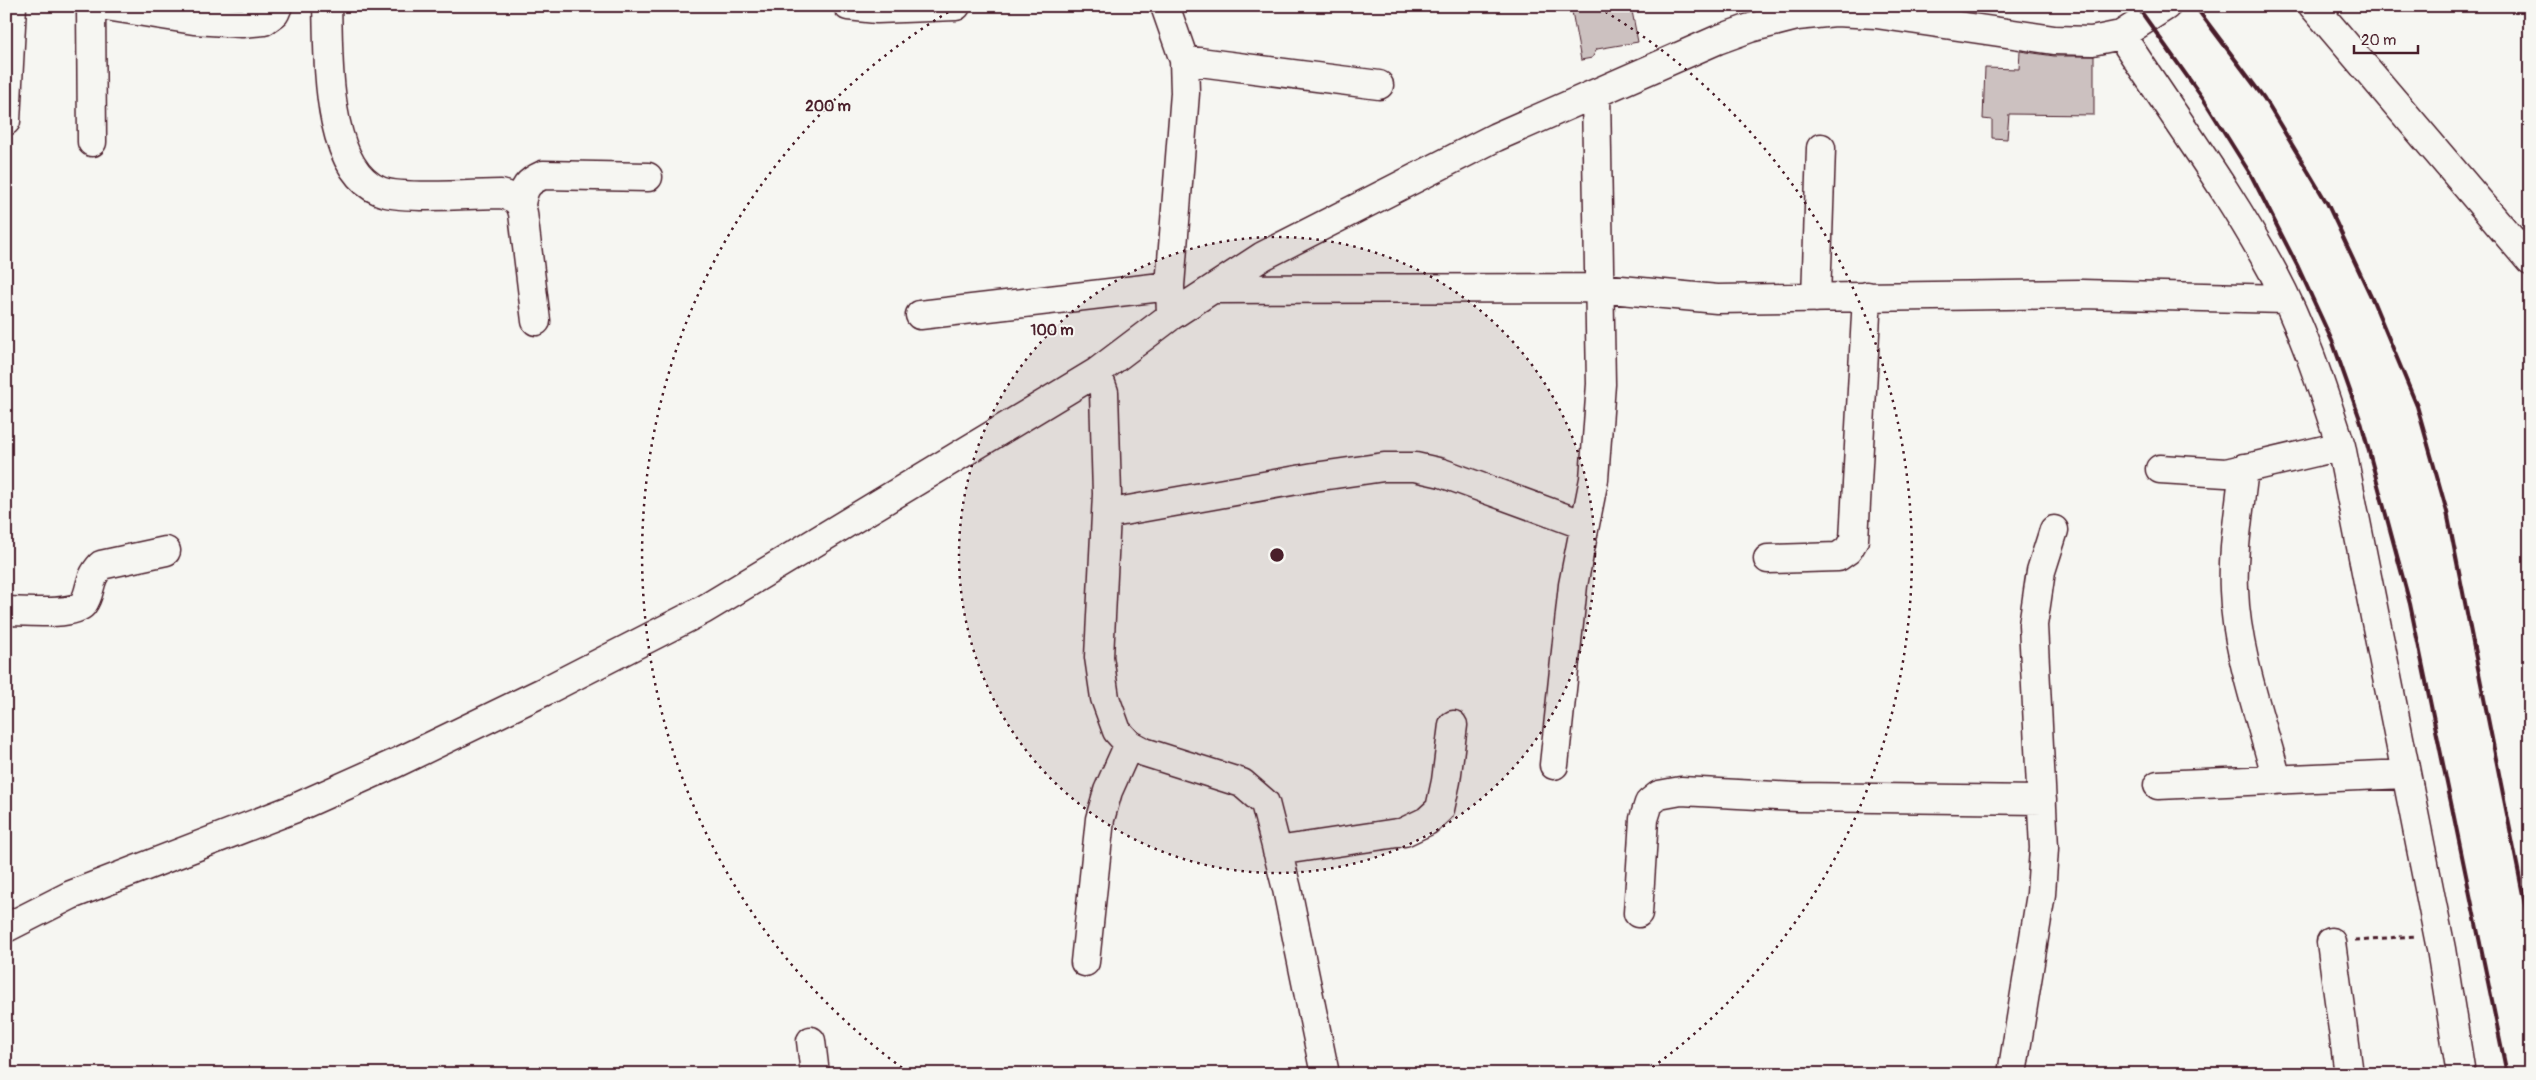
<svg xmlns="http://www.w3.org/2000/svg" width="2536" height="1080" viewBox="0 0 2536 1080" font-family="Pangolin,sans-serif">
<rect width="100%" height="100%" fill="#f6f6f2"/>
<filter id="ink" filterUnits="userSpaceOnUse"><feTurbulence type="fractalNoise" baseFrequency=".02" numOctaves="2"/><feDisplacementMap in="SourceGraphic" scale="10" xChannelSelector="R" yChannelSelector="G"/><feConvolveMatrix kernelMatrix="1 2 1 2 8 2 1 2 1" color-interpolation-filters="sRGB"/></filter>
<g filter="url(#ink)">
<path fill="#ccc1c0" stroke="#4a1f2b" d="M1571,6h60l7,36 -41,7 -5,9 -11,2z
M2020,51l34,5h40v59l-85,-1 -2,25 -15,-1v-18l-9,-1 2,-51 34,1z"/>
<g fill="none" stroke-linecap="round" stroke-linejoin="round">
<defs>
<path id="minor" d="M91,6l1,136
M106,6l88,14 48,3 22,-2 11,-8 3,-7
M327,6c2,50 -3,162 53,185 21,9 94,3 121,3 13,3 19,6 22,19l13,108
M848,6l29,3 79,-3
M1165,6l19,54 1,33 -15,193 1,30
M2313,6l217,255
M2121,35c51,79 108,155 153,239 29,54 48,114 67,172l100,503 20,125
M1184,60l195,25
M6,121l6,-115
M521,204c3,-17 6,-22 22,-29l105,2
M1214,289l386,-1 117,11 364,-5 204,5
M1816,298l5,-150
M920,315l250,-29
M1097,372l7,20 3,102 -8,163 6,41 12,33 12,13 15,8 98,31 23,20 22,86 38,185
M2244,468c-4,39 -12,82 -10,122 2,62 27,129 43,190
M2160,469l66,4 115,-27
M1106,514l208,-37 70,-10h31l27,6 142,52
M1768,559l70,-2 10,-7 6,-10 13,-244
M6,611c16,0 67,5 77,-7 9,-12 4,-24 18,-39l65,-14
M1554,765l19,-180 21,-106 7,-95 -5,-289
M2158,785l247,-11
M1277,851l127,-19 23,-11 13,-12 6,-28 7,-56
M1638,913l6,-94 5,-16 10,-8 22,-4 116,6 245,3
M6,928l65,-33 222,-86 103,-46 147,-71 160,-82 394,-238 74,-56 92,-60 233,-119 221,-97 33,-12 47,-12 38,-4 41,2 178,26 38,1 29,-6 45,-29
M2331,942l18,132
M1085,962l15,-143 8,-28 21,-47
M811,1041l4,33
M2012,1074l29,-180 3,-46 -11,-223 8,-54 13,-41"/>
</defs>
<use href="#minor" stroke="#4a1f2b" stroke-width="31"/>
<path stroke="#4a1f2b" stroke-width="3" stroke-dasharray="5 4" stroke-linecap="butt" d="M2355,940l61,-4"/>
<use href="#minor" stroke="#f6f6f2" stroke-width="28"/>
<path stroke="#4a1f2b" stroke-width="4" d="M2137,6l67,94 47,75 47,92 35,76 28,79 49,182 97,470
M2195,6l69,92 63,105 47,100 43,103 30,106 83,418"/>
</g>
</g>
<circle cx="1277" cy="555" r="318" fill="#4a1f2b" fill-opacity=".12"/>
<g fill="none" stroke="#4a1f2b" stroke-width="2.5" stroke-dasharray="2.5 5">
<circle cx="1277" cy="555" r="318"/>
<path d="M908 1072A635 635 0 0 1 955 8M1599 8A635 635 0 0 1 1646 1072"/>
</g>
<circle cx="1277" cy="555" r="8" fill="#4a1f2b" stroke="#f6f6f2" stroke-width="2.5"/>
<g font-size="15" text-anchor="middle" font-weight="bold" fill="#4a1f2b" stroke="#f6f6f2" stroke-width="4" stroke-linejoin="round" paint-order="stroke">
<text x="828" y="111">200 m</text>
<text x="1052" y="335">100 m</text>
</g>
<rect width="2536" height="1080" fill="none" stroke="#f6f6f2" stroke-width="25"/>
<rect x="12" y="12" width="2511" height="1055" fill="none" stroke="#4a1f2b" stroke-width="2" filter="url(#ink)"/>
<path d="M2354 45v8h64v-8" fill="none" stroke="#4a1f2b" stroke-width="2.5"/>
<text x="2361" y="45" font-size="15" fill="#4a1f2b" stroke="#f6f6f2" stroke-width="4" paint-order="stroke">20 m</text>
</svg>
